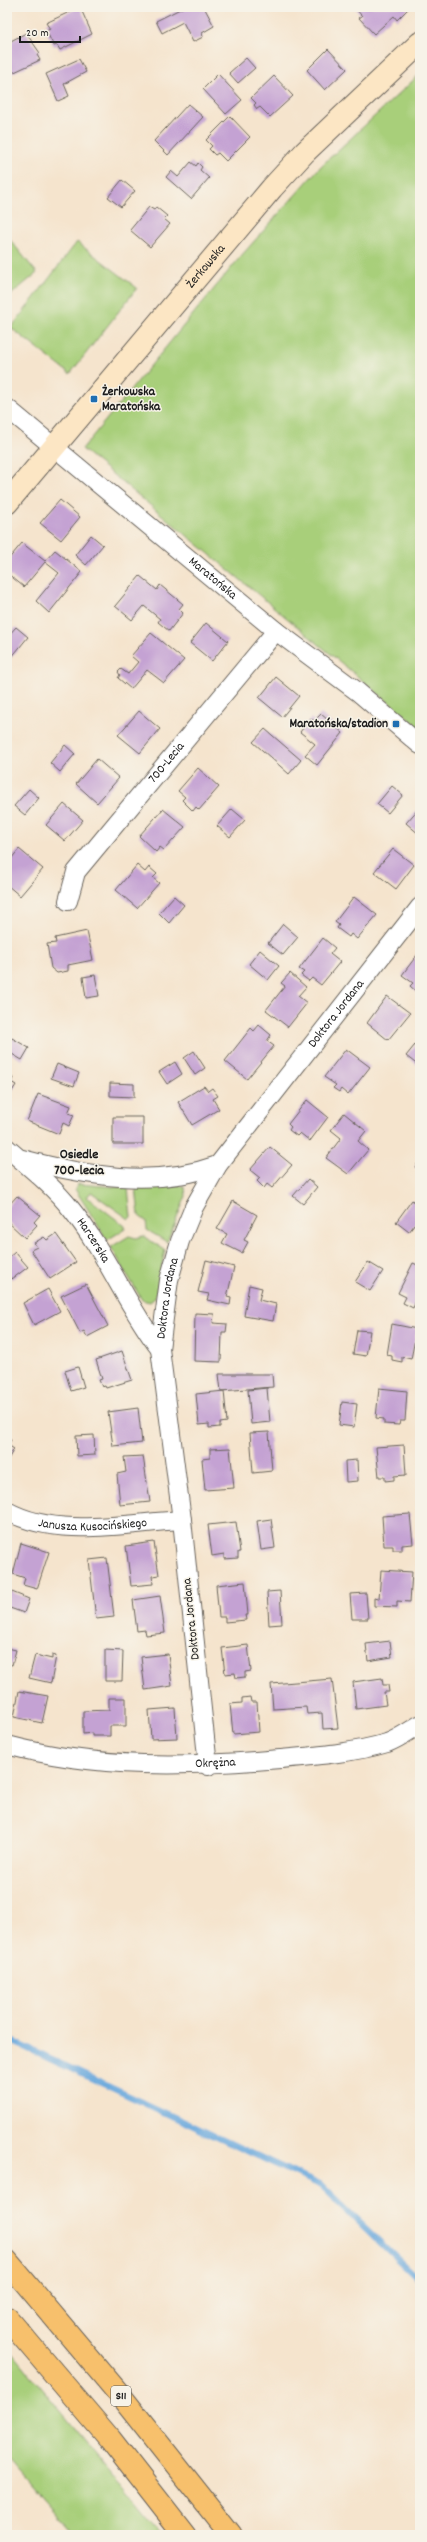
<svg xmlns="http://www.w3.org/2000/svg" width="427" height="2542" viewBox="0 0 427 2542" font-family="Dekko,sans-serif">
<rect width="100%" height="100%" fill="#f7f3e8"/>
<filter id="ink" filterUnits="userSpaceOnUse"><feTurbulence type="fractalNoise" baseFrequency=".025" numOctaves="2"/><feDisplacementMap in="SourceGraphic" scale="8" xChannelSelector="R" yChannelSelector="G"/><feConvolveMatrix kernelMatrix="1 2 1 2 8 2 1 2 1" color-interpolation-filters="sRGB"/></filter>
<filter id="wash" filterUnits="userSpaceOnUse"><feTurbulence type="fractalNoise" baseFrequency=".012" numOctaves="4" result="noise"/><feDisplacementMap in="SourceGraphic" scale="16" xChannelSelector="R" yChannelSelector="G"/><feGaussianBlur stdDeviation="0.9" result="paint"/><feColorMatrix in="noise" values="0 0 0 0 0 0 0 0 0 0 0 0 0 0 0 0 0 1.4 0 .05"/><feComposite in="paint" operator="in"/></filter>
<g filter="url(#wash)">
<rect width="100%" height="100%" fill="#f5e4cd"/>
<path fill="#a8cf7a" stroke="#62764b" d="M420,74v654l-338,-279 159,-193 80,-90z
M7,236l30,37 -30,25z
M77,242l60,46 -67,86 -59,-46z
M78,1184l50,4 3,29 -2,2 -38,-27 -4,5 38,29v3l-18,11 -32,-51z
M177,1184l8,4 1,8 -19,46 -20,-12 -1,-9 -7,-5 -3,-29z
M129,1236l7,2 7,-2 22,14 -10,48 -5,4 -8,-2 -31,-53z
M7,2346l156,189h-88l-68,-78z"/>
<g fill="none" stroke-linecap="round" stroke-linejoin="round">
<path stroke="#6aa9dd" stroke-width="6" d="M7,2039l315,147 98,95"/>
</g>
<g id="blocks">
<path fill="#c4a2d3" d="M80,7l12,27 -32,16 -3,-5 -3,1 -8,-15 4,-2 -4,-6z
M184,7h20l10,19 -12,7 1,4 -10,5 -10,-20 -21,11 -6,-12z
M354,7h56l-13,13 -3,-4 -20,18 -15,-16 3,-2z
M26,33l14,20 -3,2 3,5 -32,15 -1,-32z
M328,49l19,20 -22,21 -18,-20z
M246,58l9,10 -17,15 -9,-10z
M79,59l7,13 -22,12 5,12 -11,5 -12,-27z
M218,74l24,26 -16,14 -23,-25z
M274,76l19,20 -23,21 -10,-10 -3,2 -3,-4 2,-2 -5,-5z
M188,104l15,13 -35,38 -14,-14z
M230,116l20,21 -24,24 -8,-8 -3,2 -6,-6 3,-3 -6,-6z
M191,162l5,4 2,-3 4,4 -2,3 9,8 -18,21 -25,-22 5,-6 7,6z
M122,180l13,11 -14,16 -13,-10z
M149,207l5,3 2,-3 11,9 -3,3 6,5 -20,23 -20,-17z
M60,500l20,17 -19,23 -21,-17z
M91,535l12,10 -17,20 -11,-10z
M22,543l23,18 10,-11 27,22 -33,41 -13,-12 23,-28 -14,-11 -21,25 -17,-14v-12z
M140,576l17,14 3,-5 23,19 -4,5 4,4 -14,18 -11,-9 2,-3 -16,-13 -12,14 -17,-14z
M206,623l22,18 -16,20 -22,-18z
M16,627l12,10 -17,21 -4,-3v-18z
M151,633l33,27 -20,23 -17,-13 -16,19 -13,-11 2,-3 -2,-3 3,-3 7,5 10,-12 -7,-6z
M276,677l23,19 -17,21 -23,-19z
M139,711l21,18 -20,24 -22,-18z
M321,714l22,19 -26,32 -12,-10 10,-11 -15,-12 11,-14 3,3z
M265,729l36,31 -12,14 -36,-32z
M65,745l10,9 -15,18 -10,-9z
M97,759l22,19 -22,25 -21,-19z
M198,768l21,19 -20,23 -3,-3 -3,4 -11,-11 3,-3 -7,-6z
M392,786l11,9 -15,18 -11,-9z
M29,789l10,9 -14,17 -11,-9z
M64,804l19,16 -18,21 -19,-16z
M420,807v28l-14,-12z
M163,809l22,18 -21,23 -4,-3 -4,5 -17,-16z
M232,809l13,11 -15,17 -13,-11z
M19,849l24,20 -23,27 -13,-11v-21z
M393,849l21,16 -18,24 -22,-17z
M137,865l8,7 4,-5 8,7 -4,4 6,5 -22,25 -21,-18z
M174,896l10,9 -15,18 -10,-10z
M354,897l23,18 -20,24 -6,-5 -2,3 -12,-9 2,-3 -4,-3z
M283,924l15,13 -15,18 -15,-12z
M87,931l6,29 -25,5v6l-11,2 -6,-5 -4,-24 9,-1 -1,-5z
M323,938l12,10 -5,6 10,8 -19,23 -9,-7 -3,3 -8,-6 3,-3 -5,-3z
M260,950l19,16 -11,14 -19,-16z
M420,951v39l-2,3 -8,-7 3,-3 -11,-8z
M290,973l16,14 -8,9 9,7 -19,24 -22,-17 19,-24 -4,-3z
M95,975l4,21 -13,2 -3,-21z
M387,996l23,17 -22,27 -21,-17z
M259,1025l12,10 -4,6 7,5 -27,33 -22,-18 26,-33 3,3z
M12,1038l17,10 -7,12 -15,-9v-6z
M419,1040l1,1 -1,25 -13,-10z
M346,1049l24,18 -22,28 -7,-6 -2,3 -6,-4 3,-3 -12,-8z
M194,1051l11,17 -10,7 -11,-17z
M175,1062l7,12 -15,10 -8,-12z
M57,1064l22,9 -5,13 -23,-8z
M7,1075l6,3 -2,4 5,3 -7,11 -2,-2z
M110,1083l24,1v13l-24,-1z
M204,1086l4,5 4,-3 6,8 -5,3 6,10 -27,16 -14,-23z
M38,1094l33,12 -3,7 6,2 -5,11 -6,-3 -4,11 -32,-13z
M307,1100l21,17 -18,24 -10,-8 -3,3 -8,-6 2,-3 -3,-3z
M344,1113l22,18 -8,10 10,9 -20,24 -22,-16 15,-20 -10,-8z
M113,1117h30v27h-30z
M270,1147l22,18 -20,23 -5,-4 -3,4 -7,-7 3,-3 -10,-8z
M420,1160v11l-5,-4z
M308,1179l9,8 -14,17 -10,-8z
M17,1196l23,19 -6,7 3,3 -12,13 -18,-17v-14z
M412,1200l8,6v11l-11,15 -13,-10z
M233,1201l24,14 -13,25 4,2 -6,11 -20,-10 5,-9 -10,-5z
M56,1234l20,28 -26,17 -19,-29 6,-3 -3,-4 10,-6 3,3z
M15,1252l13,15 -16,12 -5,-5v-15z
M206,1260l28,7 -7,30 4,1 -1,7 -23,-5 2,-6 -11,-2z
M368,1262l15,9 -13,20 -15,-9z
M413,1263l7,3v37l-4,-2 -3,7 -10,-5 3,-6 -8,-4z
M86,1284l22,42 -21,11 -3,-6 -4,2 -19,-37z
M249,1285l13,3 -3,12 17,4 -3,17 -29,-5z
M48,1289l12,22 -26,14 -11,-22z
M195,1313l19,1 -1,9 14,1 -1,8h-4l-1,30 -27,-1z
M392,1324l25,5 -6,30 -9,-2v5l-10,-2v-4l-5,-1z
M357,1330l13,1 -4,25 -13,-2z
M122,1351l10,29 -26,8 -1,-2 -3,1 -3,-7 3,-1 -6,-19z
M78,1367l6,20 -13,4 -6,-20z
M219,1374h53l1,13 -52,4z
M267,1388l3,34 -19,2 -3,-34z
M379,1388l28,3 -2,30h-5l-1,4 -15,-1v-5l-8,-1z
M224,1391l3,31 -7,1v4l-11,1v-4l-10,1 -3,-31z
M342,1402l15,2 -3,23 -15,-2z
M138,1408l4,35 -29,3 -5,-34z
M269,1432l3,39 -19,2 -3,-40z
M94,1435l1,20 -18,1 -1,-20z
M7,1437l4,3 -3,5 6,4 -7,12z
M404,1445l2,30 -12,1v4l-9,1v-4h-6l-3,-30z
M230,1448l4,40 -29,2 -3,-31 8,-1v-9z
M143,1456l7,46 -30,3 -3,-31 9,-2 -2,-15z
M357,1460l1,21 -12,1 -1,-21z
M410,1514l3,30 -11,1v5h-9v-4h-9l-2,-30z
M271,1519l4,29 -14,2 -4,-29z
M236,1522l4,30h-2v6l-14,1v-5l-12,2 -4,-31z
M154,1542l5,33 -7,1 1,8 -22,2 -5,-40z
M21,1543l28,9 -12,37 -14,-4 2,-7 -12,-4z
M107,1558l7,59 -18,2 -7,-59z
M381,1570l31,2 -2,30 -13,-1v6l-23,-1v-8l5,1z
M245,1582l3,33h-3l1,5 -21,2v-5h-6l-3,-32z
M7,1590l22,9 -5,14 -17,-6z
M280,1591l2,33 -13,1 -2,-33z
M366,1593l2,26h-16l-2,-25z
M160,1596l5,37 -19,2 -1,-5 -8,1 -4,-31z
M390,1641l2,16 -24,4 -2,-17z
M248,1645l3,26 -6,1v5l-9,1 -1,-5 -10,1 -3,-26z
M7,1648l9,2 -4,15 -5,-1z
M105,1650l18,1 -1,30h-17z
M168,1654l4,32 -27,4 -4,-33z
M35,1655l17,4v-4l4,1 -5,27 -22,-5z
M382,1678l1,7h5l1,7h-5l2,13 -30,4 -3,-27z
M332,1679l6,49 -15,1 -1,-16 -15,1 -1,-7 -33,2 -2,-25z
M19,1691l29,5 -6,27 -28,-6z
M250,1697l1,5h6l2,30 -26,2 -3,-30 12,-1v-5z
M109,1698h17v28h-16v10h-18v-3l-9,1v-23l26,-1z
M175,1708l2,30 -26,1 -2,-29z"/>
</g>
</g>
<g filter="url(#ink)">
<use href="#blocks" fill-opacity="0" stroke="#68625a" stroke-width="1"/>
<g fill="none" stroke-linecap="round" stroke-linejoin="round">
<defs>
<g id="street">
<path id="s1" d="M7,408l269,223 82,61 62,53"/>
<path id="s2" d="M68,901l8,-29 200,-241"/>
<path id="s3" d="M7,1148c22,19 46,38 64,61 35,43 55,96 89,140"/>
<path d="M22,1159c64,17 132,29 196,6"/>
<path id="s4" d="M7,1511c51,28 119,12 175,9"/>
<path id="s5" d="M7,1745c90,24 181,22 273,14 35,-3 73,-6 107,-16 11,-4 22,-12 32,-18"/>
<path id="s6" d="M208,1766l-26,-246 -22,-171 9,-69 11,-39 14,-34 24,-42 202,-258"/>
</g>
<g id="secondary">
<path id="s7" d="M7,503l265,-315 33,-36 115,-109"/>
</g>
<path id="highway" d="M7,2261l113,134 111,140
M7,2318l103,121 75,96"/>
</defs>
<use href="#street" stroke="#68625a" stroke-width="20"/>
<use href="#secondary" stroke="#68625a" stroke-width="24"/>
<use href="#highway" stroke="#68625a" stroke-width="24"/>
<use href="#street" stroke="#fff" stroke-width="18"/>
<use href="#secondary" stroke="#fce6c4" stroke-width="22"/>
<use href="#highway" stroke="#f7c06c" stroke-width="22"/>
</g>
</g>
<g fill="#1f6fb2" stroke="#f7f3e8" stroke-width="1.5">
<rect x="90" y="395" width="8" height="8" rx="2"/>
<rect x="392" y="720" width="8" height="8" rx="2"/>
</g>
<g text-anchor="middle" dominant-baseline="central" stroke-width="3" stroke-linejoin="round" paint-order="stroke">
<rect fill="#f7f3e8" stroke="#5e5c59" stroke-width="1" x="111" y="2386" width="20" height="20" rx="3"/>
<g font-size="12" font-weight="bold" fill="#1c1c1c">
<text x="121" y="2396">S11</text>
</g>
<g font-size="13" fill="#1c1c1c" stroke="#f7f3e8">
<text stroke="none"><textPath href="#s7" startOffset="309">Żerkowska</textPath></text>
<text stroke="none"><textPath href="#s1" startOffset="267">Maratońska</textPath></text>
<text stroke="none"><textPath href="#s2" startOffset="172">700-Lecia</textPath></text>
<text stroke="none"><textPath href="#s6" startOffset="807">Doktora Jordana</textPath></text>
<text stroke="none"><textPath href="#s3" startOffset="127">Harcerska</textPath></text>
<text stroke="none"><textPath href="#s6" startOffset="471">Doktora Jordana</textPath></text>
<text stroke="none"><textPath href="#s4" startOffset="88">Janusza Kusocińskiego</textPath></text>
<text transform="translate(192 1619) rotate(-96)">Doktora Jordana</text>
<text stroke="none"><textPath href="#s5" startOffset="210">Okrężna</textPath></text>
</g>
<g font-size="13" font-weight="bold" fill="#1c1c1c" stroke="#f7f3e8" text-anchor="start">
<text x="102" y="392">Żerkowska<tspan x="102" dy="15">Maratońska</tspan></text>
<text x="388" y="724" text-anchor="end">Maratońska/stadion</text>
</g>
<g font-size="14" font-weight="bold" fill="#1c1c1c" stroke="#f7f3e8">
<text x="79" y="1155">Osiedle<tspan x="79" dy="16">700-lecia</tspan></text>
</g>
</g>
<rect width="427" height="2542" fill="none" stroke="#f7f3e8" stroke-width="24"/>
<path d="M20 36v6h60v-6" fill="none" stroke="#1c1c1c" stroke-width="2"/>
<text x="26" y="36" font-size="12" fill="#1c1c1c" stroke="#f7f3e8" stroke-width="3" paint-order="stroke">20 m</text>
</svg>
